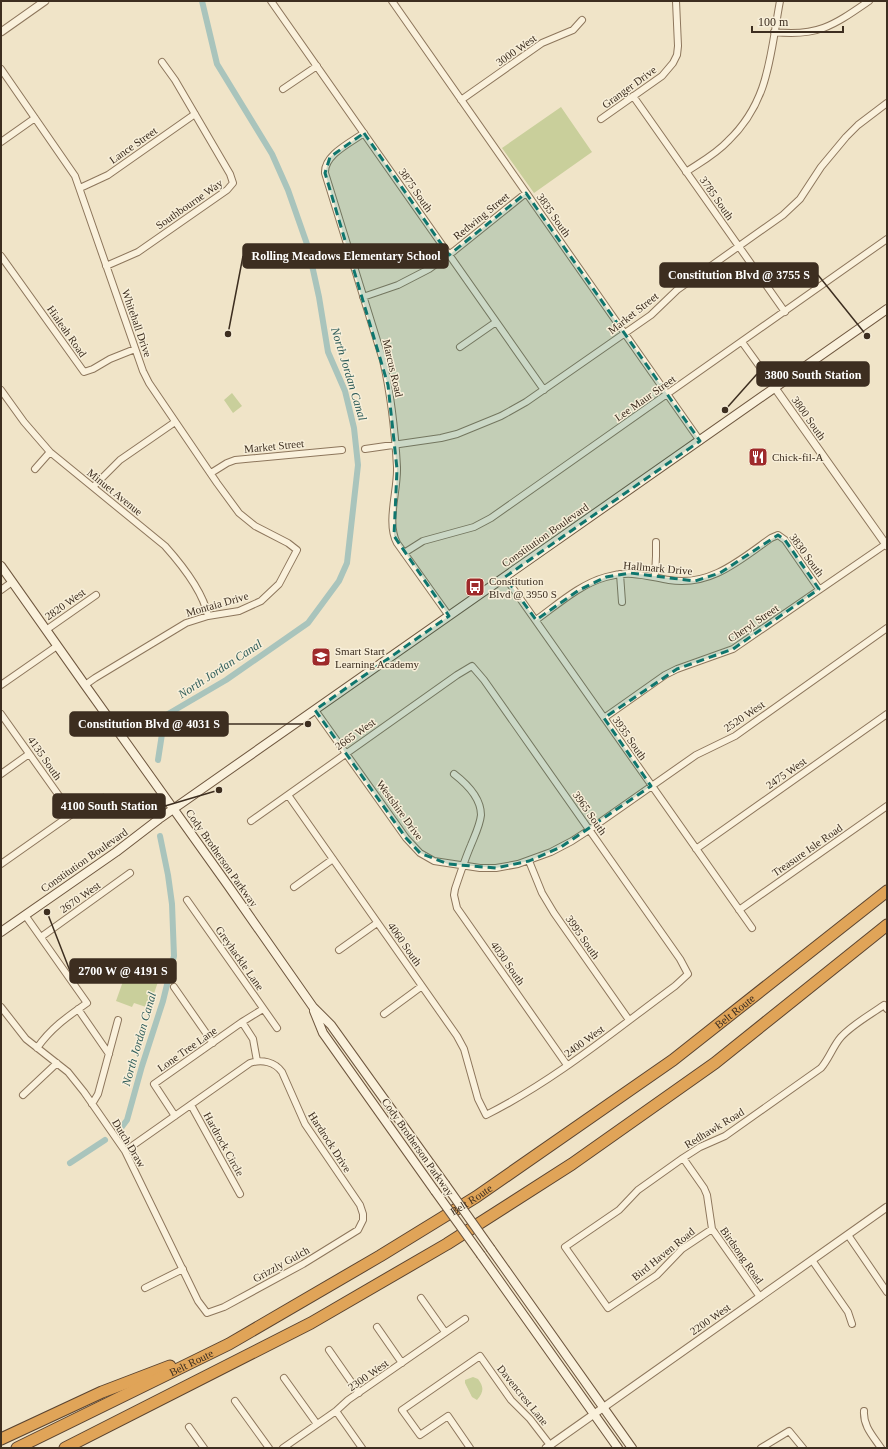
<svg xmlns="http://www.w3.org/2000/svg" width="888" height="1449" viewBox="0 0 888 1449" font-family="'Times New Roman',serif">
<rect width="100%" height="100%" fill="#f0e4c8"/>
<path fill="#c9cf9b" d="M561,107l31,45 -58,41 -32,-45z
M232,393l10,13 -9,7 -9,-13z
M127,970l16,5 1,-4 16,5 -11,32 -15,-5 -2,4 -16,-6z
M473,1377l5,2c6,8 6,13 -1,21l-5,-3 -7,-14v-3z"/>
<g fill="none" stroke-linecap="round" stroke-linejoin="round">
<path stroke="#a9c4bc" stroke-width="6" d="M158,760l6,-39 4,-7 58,-34 82,-57 31,-42 8,-18 11,-98 -4,-37 -9,-37 -17,-39 -9,-55 -11,-50 -20,-57 -16,-36 -55,-90 -15,-63
M121,1128l6,-8 15,-54 21,-65 11,-45 -2,-52 -4,-29 -8,-39
M70,1163l35,-23"/>
<defs>
<path id="minor" d="M271,1l273,389
M392,1l308,440
M774,32c44,5 60,-7 95,-31
M1,69l74,107 68,195 6,12 68,100 22,30 16,13 33,17 9,7 -18,34 -18,17 -22,10 -31,5 -22,7 -91,55 -10,7
M283,89l34,-23
M633,96l152,216
M461,100l81,-57 31,-13 9,-10
M601,119l61,-43 11,-13 4,-8 1,-9 -2,-45
M364,133c-14,10 -40,22 -39,40l58,187c8,35 12,71 14,107 1,23 -11,56 0,76l52,73
M1,142l34,-24
M686,172c15,-10 30,-18 42,-31 42,-40 42,-87 52,-140
M80,188l28,-13 87,-61
M1,256l83,116 9,-3 17,-10 25,-10
M106,266l32,-14 89,-62 6,-7 -3,-9 -55,-94 -13,-18
M363,297l35,-12 31,-16 25,-18 72,-58
M742,342l33,46
M460,347l36,-25
M1,390l23,32 26,30 115,94c17,19 38,45 43,70
M365,449l76,-11 16,-4 44,-18 25,-14 125,-87 26,-25 106,-75 17,-16 21,-32 25,-30 12,-12 29,-22
M35,469l15,-17
M211,473l16,-10 8,-3 107,-10
M93,487l27,-27 55,-38
M404,553l19,-12 51,-14 17,-9 396,-279
M620,574l2,28
M505,577l247,351
M655,577l1,-21v-14
M1,590l11,-8
M536,620c21,-15 44,-36 70,-43 24,-7 40,-1 63,3 41,7 71,-20 102,-42l7,-3 7,5 34,49
M46,630l50,-35
M1,685l56,-39
M315,710l91,128 14,15 14,8 46,7h16l22,-4 33,-12 21,-11 17,-11 107,-75 39,-19 152,-108
M1,714l71,100
M604,718l61,-43 12,-6 56,-20 153,-105
M1,774l28,-20
M454,774c13,10 27,24 27,41 -1,10 -6,20 -10,30 -6,14 -11,29 -16,44l-1,6 3,13 110,157
M251,821l206,-146 15,-9 12,14 196,279 8,15 -13,12c-61,45 -121,95 -189,129l-8,-16 -14,-50 -7,-13 -169,-241
M696,849l191,-135
M529,861l13,32 12,20 75,107
M1,864l71,-50 31,-16
M294,887l39,-28
M187,900l90,128
M739,910l148,-104
M25,915l62,88c-20,14 -36,25 -50,45
M41,937l89,-64
M339,950l38,-27
M174,987l39,56
M1,1007l25,32 42,33 16,20 41,59 73,150 9,12 17,-6 79,-43 55,-34 5,-10v-6l-3,-9 -55,-81 -23,-52c-7,-10 -20,-13 -32,-9l-125,88
M78,1009l31,45
M384,1014l38,-28
M242,1022l11,17 4,22
M23,1095l34,-32
M92,1104l6,-10 20,-74
M191,1105l49,89
M175,1116l-21,-32 88,-62 21,-13
M683,1158l21,30 3,7 5,34 48,68
M712,1229l-30,20 -25,26 -49,33 -43,-61 54,-37 19,-20 45,-32 17,-11 25,-11 96,-68c8,-9 12,-22 20,-31 12,-13 29,-22 43,-32l3,4
M848,1235l39,57
M812,1260l36,52 4,12
M145,1288l38,-19
M421,1298l24,34
M377,1327l25,36
M329,1350l30,43
M284,1378l33,46
M235,1401l34,47
M336,1411l26,37
M864,1411c-1,15 9,25 17,37
M189,1427l15,21
M283,1448l53,-37 12,-11 117,-81
M470,1448l-22,-32 -28,19 -18,-25 78,-54 31,44 19,19 20,26
M761,1448l28,-17 14,17"/>
<path id="tertiary" d="M1,32l44,-31
M775,388l112,158
M546,1448l341,-241"/>
<path id="secondary" d="M1,566l84,119 142,199 86,123 18,18 114,159
M1,932l115,-80 43,-33 728,-510
M314,1011l9,22 112,158
M491,1249l141,199
M481,1255l137,193"/>
<g id="motorway">
<path d="M1,1439l101,-47 68,-26"/>
<path id="s1" d="M17,1448l212,-104 151,-88 96,-59 197,-137 214,-169"/>
<path d="M65,1448l246,-125 136,-79 125,-80 143,-101 172,-138"/>
</g>
</defs>
<use href="#minor" stroke="#8d765c" stroke-width="8"/>
<use href="#tertiary" stroke="#8d765c" stroke-width="9"/>
<use href="#secondary" stroke="#6f573f" stroke-width="10"/>
<use href="#motorway" stroke="#5b4430" stroke-width="13"/>
<use href="#minor" stroke="#faf1dc" stroke-width="6"/>
<use href="#tertiary" stroke="#faf1dc" stroke-width="7"/>
<use href="#secondary" stroke="#faf1dc" stroke-width="8"/>
<use href="#motorway" stroke="#e0a458" stroke-width="11"/>
<defs>
<path id="secondary-bridge" d="M445,1184l46,65
M435,1191l46,64"/>
</defs>
<use href="#secondary-bridge" stroke="#6f573f" stroke-width="10" stroke-linecap="butt"/>
<use href="#secondary-bridge" stroke="#faf1dc" stroke-width="8"/>
</g>
<path fill="#0f766e" fill-opacity="0.2" stroke="#0f766e" stroke-width="3" stroke-dasharray="8 5" stroke-linejoin="round" d="M364,133l85,122 77,-62 174,248 -195,136 31,43 43,-30 27,-13 24,-4 65,8 25,-8 58,-38 7,5 34,49 -86,60 -56,20 -73,49 47,68 -90,61 -32,14 -33,7 -48,-4 -28,-11 -14,-15 -91,-128 134,-94 -55,-80 3,-67 -9,-84 -63,-212 5,-16z"/>
<defs>
<symbol id="restaurant-square" viewBox="-11 -11 22 22"><rect x="-9" y="-9" width="18" height="18" rx="4" fill="#9e2a2b" stroke="#f7eed8"/><path d="M-5-6h1v4h1v-4h1v4h1v-4h1v5L-1.5 .5V6h-2V.5L-5-1ZM5-6V6H3V1.5H1.5Q1.5-4 5-6Z" fill="#fff"/></symbol>
<symbol id="bus-square" viewBox="-11 -11 22 22"><rect x="-9" y="-9" width="18" height="18" rx="4" fill="#9e2a2b" stroke="#f7eed8"/><path d="M-5-6H5V4H4V6H2V4H-2V6H-4V4H-5ZM-3.5-4V0h7V-4ZM-3.5 1.2v1.5H-2V1.2ZM2 1.2v1.5H3.5V1.2Z" fill="#fff"/></symbol>
<symbol id="school-square" viewBox="-11 -11 22 22"><rect x="-9" y="-9" width="18" height="18" rx="4" fill="#9e2a2b" stroke="#f7eed8"/><path d="M0-5L7-2L0 1L-7-2ZM-4 1L0 2.5L4 1V4Q0 6-4 4Z" fill="#fff"/></symbol>
</defs>
<g fill-rule="evenodd">
<use href="#restaurant-square" x="747" y="446" width="22" height="22"/>
<use href="#bus-square" x="464" y="576" width="22" height="22"/>
<use href="#school-square" x="310" y="646" width="22" height="22"/>
</g>
<g text-anchor="middle" dominant-baseline="central" stroke-width="3" stroke-linejoin="round" paint-order="stroke">
<g font-size="11" fill="#3d2e20" stroke="#f7eed8">
<text transform="translate(516 50) rotate(-35)">3000 West</text>
<text transform="translate(629 87) rotate(-36)">Granger Drive</text>
<text transform="translate(133 145) rotate(-35)">Lance Street</text>
<text transform="translate(416 190) rotate(55)">3875 South</text>
<text transform="translate(717 198) rotate(55)">3785 South</text>
<text transform="translate(189 204) rotate(-35)">Southbourne Way</text>
<text transform="translate(554 215) rotate(55)">3835 South</text>
<text transform="translate(481 216) rotate(-39)">Redwing Street</text>
<text transform="translate(633 313) rotate(-38)">Market Street</text>
<text transform="translate(137 323) rotate(71)">Whitehall Drive</text>
<text transform="translate(67 331) rotate(55)">Hialeah Road</text>
<text transform="translate(393 368) rotate(77)">Marcus Road</text>
<text transform="translate(645 398) rotate(-35)">Lee Maur Street</text>
<text transform="translate(809 418) rotate(55)">3800 South</text>
<text transform="translate(274 446) rotate(-6)">Market Street</text>
<text transform="translate(115 492) rotate(39)">Minuet Avenue</text>
<text transform="translate(545 535) rotate(-35)">Constitution Boulevard</text>
<text transform="translate(807 555) rotate(54)">3830 South</text>
<text transform="translate(658 568) rotate(5)">Hallmark Drive</text>
<text transform="translate(65 604) rotate(-35)">2820 West</text>
<text transform="translate(217 604) rotate(-16)">Montaia Drive</text>
<text transform="translate(753 623) rotate(-34)">Cheryl Street</text>
<text transform="translate(744 716) rotate(-34)">2520 West</text>
<text transform="translate(355 734) rotate(-35)">2665 West</text>
<text transform="translate(630 738) rotate(55)">3935 South</text>
<text transform="translate(45 758) rotate(55)">4135 South</text>
<text transform="translate(786 773) rotate(-35)">2475 West</text>
<text transform="translate(400 810) rotate(54)">Westshire Drive</text>
<text transform="translate(590 813) rotate(55)">3965 South</text>
<text transform="translate(807 850) rotate(-35)">Treasure Isle Road</text>
<text transform="translate(222 858) rotate(55)">Cody Brotherson Parkway</text>
<text transform="translate(84 860) rotate(-35)">Constitution Boulevard</text>
<text transform="translate(80 897) rotate(-35)">2670 West</text>
<text transform="translate(583 937) rotate(55)">3995 South</text>
<text transform="translate(405 944) rotate(55)">4060 South</text>
<text transform="translate(240 958) rotate(55)">Greyhackle Lane</text>
<text transform="translate(508 963) rotate(55)">4030 South</text>
<text stroke="none"><textPath href="#s1" startOffset="842">Belt Route</textPath></text>
<text transform="translate(584 1041) rotate(-36)">2400 West</text>
<text transform="translate(187 1049) rotate(-35)">Lone Tree Lane</text>
<text transform="translate(714 1128) rotate(-31)">Redhawk Road</text>
<text transform="translate(330 1142) rotate(57)">Hardrock Drive</text>
<text transform="translate(129 1143) rotate(59)">Dutch Draw</text>
<text transform="translate(224 1144) rotate(61)">Hardrock Circle</text>
<text transform="translate(418 1147) rotate(55)">Cody Brotherson Parkway</text>
<text stroke="none"><textPath href="#s1" startOffset="518">Belt Route</textPath></text>
<text transform="translate(663 1254) rotate(-39)">Bird Haven Road</text>
<text transform="translate(742 1255) rotate(55)">Birdsong Road</text>
<text transform="translate(281 1264) rotate(-29)">Grizzly Gulch</text>
<text transform="translate(710 1319) rotate(-35)">2200 West</text>
<text stroke="none"><textPath href="#s1" startOffset="194">Belt Route</textPath></text>
<text transform="translate(368 1375) rotate(-35)">2300 West</text>
<text transform="translate(523 1395) rotate(51)">Davencrest Lane</text>
</g>
<g font-size="11" fill="#3d2e20" stroke="#f7eed8" text-anchor="start">
<text x="772" y="457">Chick-fil-A</text>
<text x="489" y="581">Constitution<tspan x="489" dy="13">Blvd @ 3950 S</tspan></text>
<text x="335" y="651">Smart Start<tspan x="335" dy="13">Learning Academy</tspan></text>
</g>
<g font-size="12" font-style="italic" fill="#2f5d5a" stroke="#f7eed8">
<text transform="translate(349 374) rotate(73)">North Jordan Canal</text>
<text transform="translate(220 669) rotate(-33)">North Jordan Canal</text>
<text transform="translate(139 1039) rotate(-74)">North Jordan Canal</text>
</g>
</g>
<path fill="none" stroke="#3d2e20" stroke-width="1.5" d="M228 334L243 256M867 336L818 275M725 410L757 374M308 724L228 724M219 790L165 806M47 912L70 971"/>
<g fill="#3d2e20" stroke="#f7eed8" stroke-width="1.5">
<circle cx="228" cy="334" r="4"/>
<circle cx="867" cy="336" r="4"/>
<circle cx="725" cy="410" r="4"/>
<circle cx="308" cy="724" r="4"/>
<circle cx="219" cy="790" r="4"/>
<circle cx="47" cy="912" r="4"/>
</g>
<g fill="#3d2e20" stroke="#3d2e20" stroke-width="1.5">
<rect x="243" y="244" width="205" height="24" rx="4"/>
<rect x="660" y="263" width="158" height="24" rx="4"/>
<rect x="757" y="362" width="112" height="24" rx="4"/>
<rect x="70" y="712" width="158" height="24" rx="4"/>
<rect x="53" y="794" width="112" height="24" rx="4"/>
<rect x="70" y="959" width="106" height="24" rx="4"/>
</g>
<g font-size="12" text-anchor="middle" font-weight="bold" fill="#fff">
<text x="346" y="260">Rolling Meadows Elementary School</text>
<text x="739" y="279">Constitution Blvd @ 3755 S</text>
<text x="813" y="379">3800 South Station</text>
<text x="149" y="728">Constitution Blvd @ 4031 S</text>
<text x="109" y="810">4100 South Station</text>
<text x="123" y="975">2700 W @ 4191 S</text>
</g>
<rect width="888" height="1449" fill="none" stroke="#3d2e20" stroke-width="4"/>
<path d="M752 26v6h91v-6" fill="none" stroke="#3d2e20" stroke-width="2"/>
<text x="758" y="26" font-size="12" fill="#3d2e20" stroke="#f7eed8" stroke-width="3" paint-order="stroke">100 m</text>
</svg>
